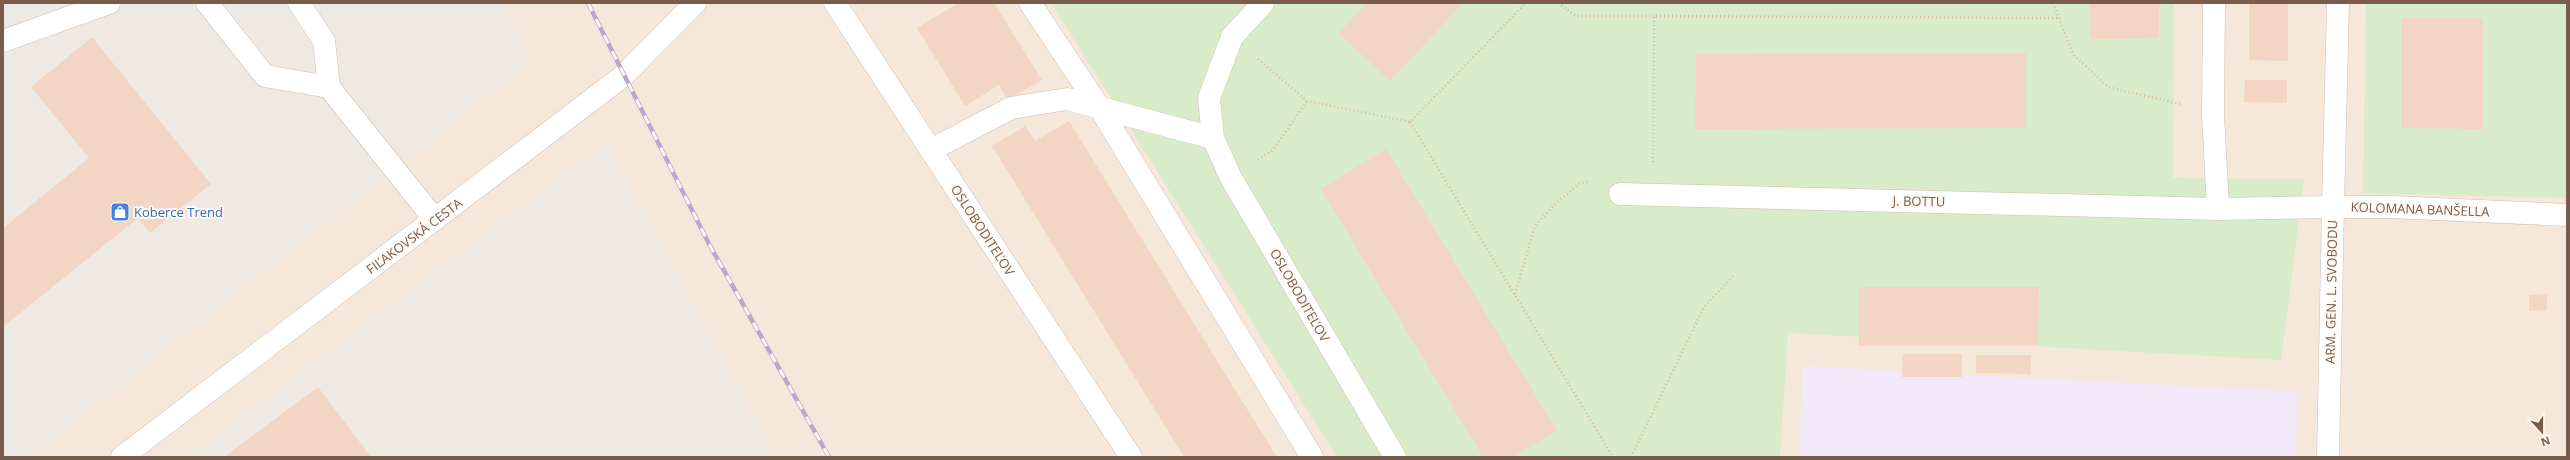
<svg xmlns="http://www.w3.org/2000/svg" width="2570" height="460" viewBox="0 0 2570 460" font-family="'Open Sans',sans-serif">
<rect width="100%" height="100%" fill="#fdf6ec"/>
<path fill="#f5e8da" d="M3,3h2564v454h-2564z"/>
<path fill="#efe9e4" d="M3,3h502l25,59 -501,395h-26z
M606,144l170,313h-588z"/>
<path fill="#f3e8fa" d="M1803,366l494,26 -1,65h-497z"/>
<path fill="#d8ecc9" d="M1051,3h1123l-1,175 131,1 -23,181 -493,-27 -8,124h-443z
M2366,3h201v195l-204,-5z"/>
<path fill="#f3d5c3" d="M958,3h36l48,77 -34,20 -9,-15 -34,21 -48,-78z
M1367,3h96l-73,78 -51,-48z
M2090,3h69v35l-69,1z
M2249,3h39v58l-39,-1z
M2401,18h82v111l-82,-1z
M92,37l119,147 -61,49 -12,-15 -135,109v-99l86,-70 -58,-71z
M2026,53v75l-331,1 1,-75z
M2245,80h42v23l-43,-1z
M1069,121l124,201 84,135h-93l-192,-311 33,-20 10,15z
M1386,149l171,282 -44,26h-30l-162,-268z
M1859,287h180l-1,59h-179z
M2547,294v16l-18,1v-16z
M1903,354h59v23h-60z
M1976,355h55v19l-55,-1z
M318,387l53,70h-147l27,-20z"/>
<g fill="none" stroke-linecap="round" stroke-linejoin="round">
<defs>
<path id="minor" d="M207,3l58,73 64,11 106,133
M299,3l25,38 5,46
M835,3l296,454
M1030,3l69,104 213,350
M1263,3l-31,34 -23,61 4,40 18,40 164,279
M2214,3l-1,112 5,94 115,-2 -5,250
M2338,3l-5,204h58l176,8
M3,41l106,-38
M931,150l80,-42 56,-9 146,39
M1620,194l598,15
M122,457l501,-381 72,-73"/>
</defs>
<use href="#minor" stroke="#d1beb0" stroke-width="23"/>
<path stroke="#d9b8a5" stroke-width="2.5" stroke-dasharray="1 3" stroke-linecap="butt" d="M1141,3h15
M1558,3l18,13h78
M1924,3h29
M2053,3l20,51 35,33 72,17
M1258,59l49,42 103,21 116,-119
M1410,122l203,335
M1258,160l15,-10 34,-49
M1653,162l1,-146 403,2
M1515,294l20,-68 21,-23 24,-20 10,-2
M1631,457l73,-150 30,-32"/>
<use href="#minor" stroke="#fff" stroke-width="22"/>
<defs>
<path id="rail" d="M588,3l121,241 120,213"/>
</defs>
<use href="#rail" stroke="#b9a8c9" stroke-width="4.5"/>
<use href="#rail" stroke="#fffaf3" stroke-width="3" stroke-dasharray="9" stroke-linecap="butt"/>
</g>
<defs>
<symbol id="shop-square" viewBox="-11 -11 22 22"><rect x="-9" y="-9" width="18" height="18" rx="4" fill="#3f7fe0" stroke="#fffaf3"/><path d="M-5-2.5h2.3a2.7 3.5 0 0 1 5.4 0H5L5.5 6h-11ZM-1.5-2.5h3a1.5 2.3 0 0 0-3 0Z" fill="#fff"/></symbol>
</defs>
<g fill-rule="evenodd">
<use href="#shop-square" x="109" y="201" width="22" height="22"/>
</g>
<g text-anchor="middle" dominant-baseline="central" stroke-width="4" stroke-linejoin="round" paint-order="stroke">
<g font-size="13" fill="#7a5c4d" stroke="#fffaf3">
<text transform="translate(1919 201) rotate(1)">J. BOTTU</text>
<text transform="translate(2420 209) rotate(2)">KOLOMANA BANŠELLA</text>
<text transform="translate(983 230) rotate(57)">OSLOBODITEĽOV</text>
<text transform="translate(414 236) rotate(-37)">FIĽAKOVSKÁ CESTA</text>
<text transform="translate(2331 292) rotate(-89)">ARM. GEN. L. SVOBODU</text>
<text transform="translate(1300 295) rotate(60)">OSLOBODITEĽOV</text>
</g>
<g font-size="13" fill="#366cbe" stroke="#fffaf3" text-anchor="start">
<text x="134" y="212">Koberce Trend</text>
</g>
</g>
<rect width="2570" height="460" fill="none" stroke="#7a5c4d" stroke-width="8"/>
<g transform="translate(2542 432) rotate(159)" stroke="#fffaf3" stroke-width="3" paint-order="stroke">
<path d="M0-3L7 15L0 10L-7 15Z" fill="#7a5c4d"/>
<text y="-6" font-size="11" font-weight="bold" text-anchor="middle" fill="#7a5c4d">N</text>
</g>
</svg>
